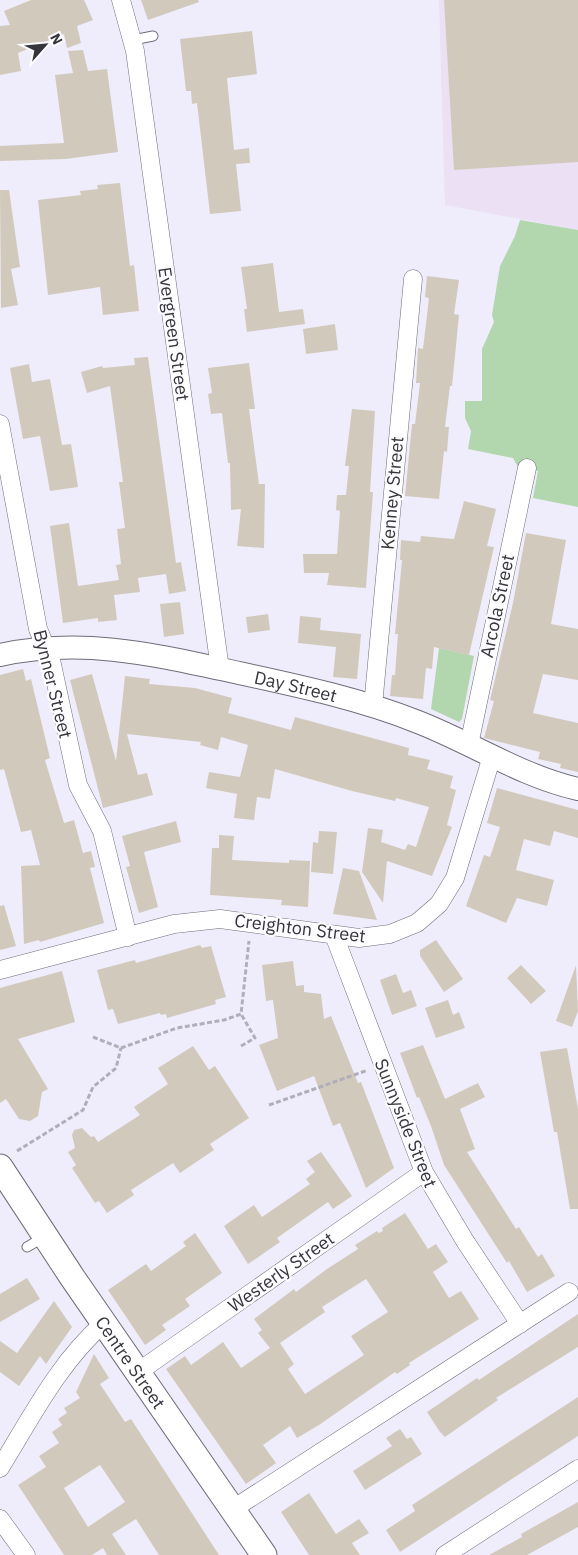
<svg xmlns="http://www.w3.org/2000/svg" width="578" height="1555" viewBox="0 0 578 1555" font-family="'IBM Plex Sans',sans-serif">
<rect width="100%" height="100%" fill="#efedfb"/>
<path fill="#ece0f4" d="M439,0h139v230l-133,-25z"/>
<path fill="#b2d6ae" d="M520,220l58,10v277l-45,-9 5,-27 -20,-4 -5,-9 -45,-9 3,-18 -6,-13v-17h17v-52l12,-27 -2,-7 8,-49 15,-30z
M439,648l35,8 -12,63 -3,3 -28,-13z"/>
<path fill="#d2c9bd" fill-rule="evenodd" d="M31,0h53l9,20 -16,6 4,17 -14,5 -3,-14 -46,19 3,18 -21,4v-49l10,-1 -6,-14z
M141,0h57l1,2 -51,18z
M444,0h134v162l-124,8z
M252,31l5,43 -30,4 7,72 15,-2 1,15 -14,1 5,47 -31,3 -13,-111 -5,1 -1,-13h-5l-6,-52z
M83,50l5,21 19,-2 11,83 -52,7 -66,2v-15l64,-3 -9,-68 18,-2 -5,-22z
M120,183l10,83 4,-1 5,46 -36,4 -3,-28 -52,8 -10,-95 43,-5 -1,-4 18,-2 -1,-4z
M0,190h9l11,77 -9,2 7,36 -17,3z
M273,263l6,49 24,-3 2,15 -58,8 -3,-23h3l-6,-42z
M427,276l32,4 -5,34 5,1 -7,71h-2l-5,41h4l-2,25 -3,-1 -5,48 -34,-3 7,-72h3l5,-41h-4l2,-35 5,1 6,-51 -4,-1z
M335,324l3,26 -32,4 -3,-25z
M148,357l28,206 5,-1 5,29 -17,3 -3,-20 -28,4 2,14 -26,3 3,25 -19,2v-4l-35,5 -13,-97 19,-3 9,63 41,-6 -3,-15 5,-1 -4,-35 8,-1 -6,-46h4l-13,-96 -23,7 -6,-21 21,-6 1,2 32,-3 -1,-7z
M249,363l6,46h-6l10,75h6l-1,64 -27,-2 4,-37 -10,1 -1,-47h-2l-6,-50 -11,1 -3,-20 4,-1 -4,-25z
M29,364l3,18 18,-3 12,66 9,-1 7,43 -28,4 -10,-55 -17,3 -13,-71z
M352,409l23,2 -5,81h3l-7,96 -39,-3 2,-12h-25l-1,-19h34l3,-43 -4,-1 1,-15h9l3,-29h-4z
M464,501l32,8 -9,37 7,1 -25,108 -35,-8 -2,22 -6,-1 -3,31 -33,-3 2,-21h3l3,-41h-3l7,-74h-2l1,-20 19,2 1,-6 33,3z
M526,533l40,7 -15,84 27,5v51l-35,-6 -10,39 45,10v49l-18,-4 1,-4 -23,-5 2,-7 -56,-14 10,-37 -4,-1 23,-97z
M180,602l4,32 -20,3 -4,-33z
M268,614l2,16 -22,3 -2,-16z
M300,616l21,2 -1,12 41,4 -4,45 -24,-2 3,-30 -38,-4z
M23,669l3,12 5,-2 19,79 -5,2 19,63 10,-3 9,33 8,-2 4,16 -5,1 14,55 -64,19 -1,-2 -15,4 -3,-78 19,-1 -9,-35 -10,2 -17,-63 -4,1v-95z
M92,674l24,87 9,-85 25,3 -1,5 46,4 37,10 -4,15 63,17 4,-13 114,31 -1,7 22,5 -3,9 26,7 -3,12 6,2 -9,35 5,2 -20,49 -45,-15 -4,42 -21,-31 6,-44 15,2 -2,12 24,8 3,-6 8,3 13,-40 -33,-9 -1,3 -43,-10 -77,-22 -5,30 -13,-2 -3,23 -20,-2 3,-24 -31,-6 3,-16 31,5 8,-32 -27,-8 -3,13 -18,-5 1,-3 -74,-8 11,41 9,-2 6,22 -50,13 -33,-128z
M497,788l81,22v28l-24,-7 -4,15 -26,-7 -8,31 38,10 -7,26 -30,-8 -11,25 -40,-17 18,-51 6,2 10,-30 -13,-4z
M176,821l5,21 -37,10 14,55 -19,6 -13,-46 4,-1 -8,-30z
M319,831l18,1 -4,42 -22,-2 2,-30 5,1z
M219,835l15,1 -2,24 57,3v-3l21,1 -2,46 -27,-2 1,-5 -72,-5 2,-47h7z
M343,868l16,3 18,49 -44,-6z
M4,905l12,41 -16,4v-44z
M436,940l27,39 -19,13 -24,-36v-6z
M200,945l2,3 9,-2 15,51 -11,3 1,4 -49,14 -1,-4 -5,1 -1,-2 -42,11 -5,-15 -5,1 -11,-40 38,-10 1,3z
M293,961l3,25 8,-1v7l17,2 3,25 7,-3 27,67 3,-1 33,86 -28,20 -26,-65 -7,3 -19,-50 -37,15 -18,-46 19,-7 -5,-38 -7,1 -4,-36z
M521,965l25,26 -15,13 -24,-26z
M576,965l2,46 -6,16 -16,-6z
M62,971l13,51 -57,17 30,50 -6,3 -4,24 -8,5 -11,-2 -13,-20 -6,4v-115z
M396,974l7,19 8,-3 6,16 -25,9 -12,-35z
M448,1000l5,15 6,-3 6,16 -29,10 -11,-30z
M423,1045l22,54 33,-16 7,14 -25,12 15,40 -8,3 49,77 3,-2 19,30 4,-3 13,22 -28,16 -18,-31 -2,2 -63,-98 -13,-39 -12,-29 -2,1 -17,-45z
M193,1046l16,24 6,-4 34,52 -39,26 4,6 -34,23 -7,-10 -42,27 3,5 -27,18 -8,-12 -4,2 -23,-35 4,-3 -8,-13 7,-4 -3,-13 2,-5 8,-2 9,9 3,-1 4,6 42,-27 -6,-8 34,-23 -10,-16z
M567,1048l11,61v100h-8l-13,-77h-3l-14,-80z
M321,1152l31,44 -19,13 -5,-7 -51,36 3,4 -32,22 -24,-38 30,-21 8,12 48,-33 -4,-5 9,-7 -8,-11z
M405,1213l23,36 8,-5 12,18 -15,10 16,26 12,-7 18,28 -70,44 1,2 -13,9 -2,-2 -76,53 -22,13 -7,-12 -27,19 13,18 -30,21 -80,-115 19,-13 6,9 32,-23 18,26 29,-20 -12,-15 4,-3 -8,-11 40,-30 2,3 31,-23 31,-20 -3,-4 22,-14 2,2 4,-2 -1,-3zM366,1279l22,33 -37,24 13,19 -59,39 -17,-25 6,-5 -14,-21 45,-31 -3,-5z
M195,1233l27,40 -37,26 5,7 -28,19 4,5 -21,15 -37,-55 38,-26 5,7 35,-25 -3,-4z
M27,1278l13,21 -40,23v-28z
M54,1301l18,26 -26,37 -6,-8 -21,30 -19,-14v-31l17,12z
M578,1314v33l-82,51 2,2 -53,37 -5,-5 -13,-20 50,-34 2,2z
M94,1354l15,24 -9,6 25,38 6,-3 88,136h-60l-23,-36 -24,15 14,21h-19l-4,-7 -11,7h-28l-46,-70 28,-18 -7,-11 20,-13 -7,-11 10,-7 -4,-6 9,-6 -3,-5 16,-10 -4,-6zM100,1465l25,37 -37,25 -24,-39z
M578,1397v39l-178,116 -14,-22 29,-19 -3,-6z
M400,1429l7,10 4,-2 11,17 -57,36 -12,-19 39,-25 -6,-8z
M309,1493l27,41 23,-15 10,14 -17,10 8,12h-51l-28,-43z
M578,1502v25l-51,28h-38l33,-18 -1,-3z"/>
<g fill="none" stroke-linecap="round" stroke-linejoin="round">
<defs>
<path id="service" d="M133,40l20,-4
M27,1247l17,-10"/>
<path id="minor" d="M121,0l14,51 85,618
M0,424l38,205 13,31 27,125 24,46 26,106
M373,706l40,-427
M469,745l58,-277
M334,935l90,237 41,69 55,83
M0,970l174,-46 46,-5 139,19 31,-4 27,-11 22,-19 16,-26 37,-122
M138,1372l286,-200
M0,1468c31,-50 59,-106 104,-145
M233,1509l336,-217
M0,1519l26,36
M445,1555l133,-86"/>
<g id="tertiary">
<path id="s1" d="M0,655c85,-18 156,0 239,18 60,13 121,26 179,49 54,21 103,54 160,67"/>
</g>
<g id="secondary">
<path id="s2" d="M0,1167l72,110 192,278"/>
</g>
</defs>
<use href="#service" stroke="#6e6d79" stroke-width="11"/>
<use href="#minor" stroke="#6e6d79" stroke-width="19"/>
<use href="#tertiary" stroke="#6e6d79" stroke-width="24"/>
<use href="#secondary" stroke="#6e6d79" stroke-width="27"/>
<path stroke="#afaeb9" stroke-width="3" stroke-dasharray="5 2.5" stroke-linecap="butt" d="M93,1037l28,11 56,-20 47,-8 17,-6 8,-73
M241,1046l14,-8 -14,-24
M269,1105l99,-35
M17,1151l66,-41 10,-23 23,-19 5,-20"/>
<use href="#service" stroke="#fff" stroke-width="9"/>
<use href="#minor" stroke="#fff" stroke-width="18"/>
<use href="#tertiary" stroke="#fff" stroke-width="22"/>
<use href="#secondary" stroke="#fff" stroke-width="25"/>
</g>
<g text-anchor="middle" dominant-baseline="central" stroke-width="4.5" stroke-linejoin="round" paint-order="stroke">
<g font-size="18" fill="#36353b" stroke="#fcfcff">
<text transform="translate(174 334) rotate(82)">Evergreen Street</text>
<text transform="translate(392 493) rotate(-85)">Kenney Street</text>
<text transform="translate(497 606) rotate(-78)">Arcola Street</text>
<text transform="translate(53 684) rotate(76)">Bynner Street</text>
<text stroke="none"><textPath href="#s1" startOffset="300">Day Street</textPath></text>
<text transform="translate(300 928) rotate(7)">Creighton Street</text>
<text transform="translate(406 1123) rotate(68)">Sunnyside Street</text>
<text transform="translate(281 1272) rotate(-35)">Westerly Street</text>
<text stroke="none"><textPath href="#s2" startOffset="235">Centre Street</textPath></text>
</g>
</g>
<g transform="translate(45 45) rotate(63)" stroke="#fcfcff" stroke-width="4" paint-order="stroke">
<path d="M0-4L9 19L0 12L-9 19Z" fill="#36353b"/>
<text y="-8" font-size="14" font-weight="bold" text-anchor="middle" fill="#36353b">N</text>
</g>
</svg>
